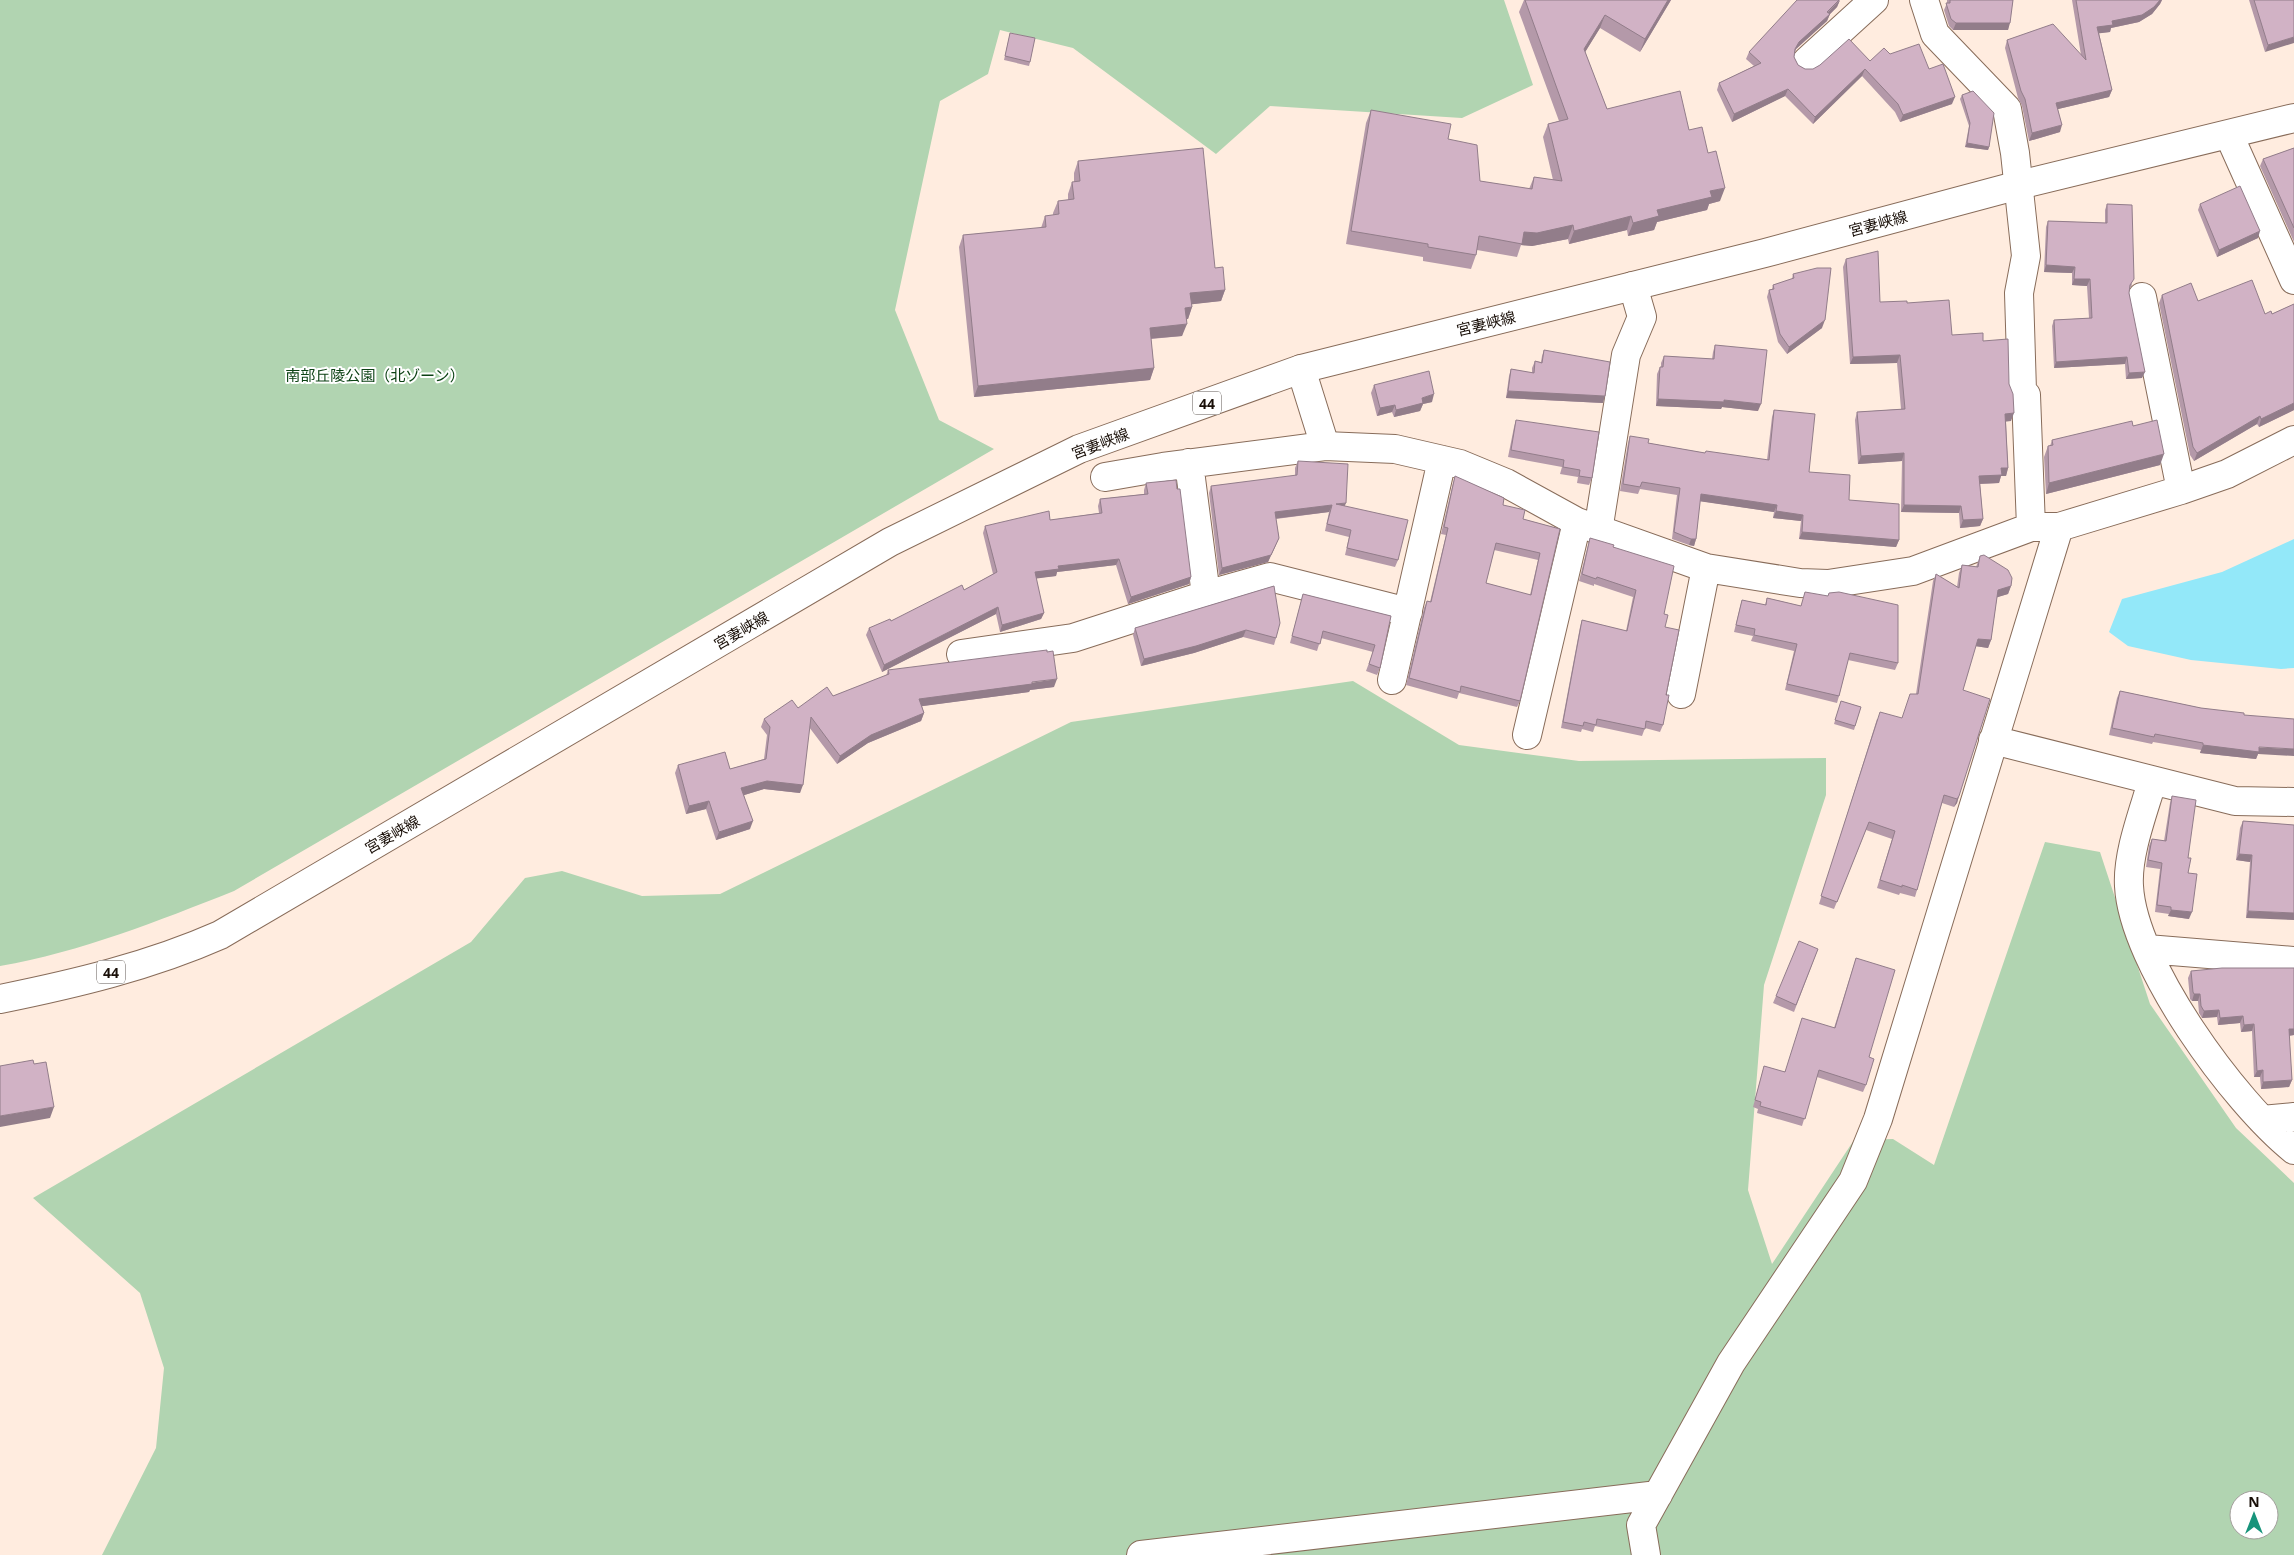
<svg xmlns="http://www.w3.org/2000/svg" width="2294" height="1555" viewBox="0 0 2294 1555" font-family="'Noto Sans','Noto Sans JP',sans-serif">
<rect width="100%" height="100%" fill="#ffecdf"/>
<path fill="#b1d4b1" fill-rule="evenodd" d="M0,0h1504l29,85 -71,33 -192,-12 -54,48 -143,-106 -73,-18 -12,44 -48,27 -45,209 44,110 55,29 -760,442c-76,30 -153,61 -234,75z
M1353,681l106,64 120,16 247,-3v37l-62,190 -16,205 24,74 82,-124 39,-1 41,26 111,-323 55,10 50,152 86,124 58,55v372h-2192l54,-107 8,-80 -24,-75 -107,-95 438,-256 54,-64 37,-7 80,25 78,-2 351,-172zM2239,1500h30v30h-30z"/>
<path fill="#93e8f9" d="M2294,539v129l-13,1 -90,-9 -63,-14 -19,-14 13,-33 100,-27z"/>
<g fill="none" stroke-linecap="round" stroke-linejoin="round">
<defs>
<path id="street" d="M1924,0l11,34 72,75 8,44 11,103 -7,37 3,98 4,4 5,132
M1807,61l67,-61
M2229,135l65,145
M2142,297l39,193
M1189,463l17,132
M1105,477l58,-10 162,-21 70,3 65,15 46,19 71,39 129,46 94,15 28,1 85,-13 118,-44h28l122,-37 46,-16 67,-34
M1598,531l28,-176 16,-38 -9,-31
M961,654l112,-16 133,-43 64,-18 138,35
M1392,680l50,-220
M1681,694l25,-126
M1527,735l50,-213
M1993,740l242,61 59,1
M2152,782c-9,31 -25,72 -23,104 4,78 105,216 165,264
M2147,949l147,12
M2262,1120l32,-3
M1141,1555l517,-60
M1646,1555l-5,-30 90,-162 122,-182 25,-62 181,-592"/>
<path id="secondary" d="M1301,369l24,77"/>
<path id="primary" d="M0,999c74,-15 150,-33 220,-64l670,-393 189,-93 222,-80 464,-116 254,-68 275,-67"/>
</defs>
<use href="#street" stroke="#886c5a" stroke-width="30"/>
<use href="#secondary" stroke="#886c5a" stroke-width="30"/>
<use href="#primary" stroke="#886c5a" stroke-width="30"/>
<use href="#street" stroke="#fff" stroke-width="28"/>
<use href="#secondary" stroke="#fff" stroke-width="28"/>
<use href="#primary" stroke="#fff" stroke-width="28"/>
</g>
<path fill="#b499a9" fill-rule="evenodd" d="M1524,0h147l-31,52 -40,-24 -15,24 22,57 82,21 31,71 -11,3 -2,6 -50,12 -3,8 -26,6 -1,-6 -58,14 -1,-5 -36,7 -11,-1 -4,12 -40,-7 -1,5 -5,14 -48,-8v-4l-77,-13 20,-121 5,-13 77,29 32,42 49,8 5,-12 19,3 -10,-43 5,-13 11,-3 -40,-109z
M1840,0l-3,7 -7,7 -3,7 -31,28 -1,3 -1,5 4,8 7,4h8l57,-8 20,-7 39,15 23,35 -52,18 -5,-10 -33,-36 -49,48 -28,-28 -53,26 -15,-32 2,-7 35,-17 -8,-7 3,-7z
M1947,0h66l-5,30h-55l-4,-4 -5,-16 3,-7z
M2072,0h90l-2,4 -8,10 -13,8 -28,6 -1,4 -11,1 13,57 -3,7 -51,12 2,23 -31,9 -7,-35 -4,-8 -13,-50 2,-8 74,15z
M2249,0h45l-29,52z
M1010,33l20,29 -1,4 -25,-6z
M1962,95l27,52 -1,3 -23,-3 4,-21 -9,-27z
M2294,148v94l-34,-76 3,-7z
M1078,161l137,107 10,22 -4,11 -29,3v3l-4,12h-2l-4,17 -31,3 3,29 -4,12 -176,17 -15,-150 4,-12 78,-7 4,-12 8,-1v-2l5,-12 10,-1v-6l4,-12h2v-9z
M2107,204l25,81 -3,4v4l13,85 -16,1 -1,-15 -71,4 -2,-42 2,-6 35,-2 -2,-32 -15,-1v-12l-28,-1 2,-45 2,-6 57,2v-13z
M2200,204l58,34 -41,19 -19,-47z
M1846,259l34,43 27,1 45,32 31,6 26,43 2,37h-5l2,47 -2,8h-5l-2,7 -19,1 3,35 -3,7 -20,2 -1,-15 -58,-1 1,-51 -44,3 -3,-44 2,-8 44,-3 -4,-46 -47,1 -7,-97z
M1793,274l29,54 -35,26 -9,-12 -11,-45 2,-7 3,-1 1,-4 19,-6z
M2162,295l103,19h7l22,-10v106l-35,17 -2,-3 -63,37 -4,-6 -31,-152z
M1715,345l43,66 -36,-4 -1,2 -65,-3 1,-32 3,-7h1v-4l3,-7 48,3 1,-7z
M1544,350l59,53 -97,-5 3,-22 2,-7 21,4v-5l3,-7 6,1 1,-6z
M1374,385l58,17 -9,2 -3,7 -26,6 -2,-5 -15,4 -6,-23z
M1774,410l35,62 40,28 50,40 -3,7 -97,-8 2,-18 -28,-3 1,-6 -74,-11 -4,38 -2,7 -5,-1 -17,-6 5,-44 -37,-6 -2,5 -18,-3 8,-48 2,-7 18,7 57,10 62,7 5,-43z
M1516,420l76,58 -3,7 -12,-2 1,-6 -18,-3 2,-7 -54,-10 6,-30z
M2133,426l27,39 -114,29 -2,-37 4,-11h2l2,-6z
M1298,461l47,45 53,54 -3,7 -50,-12 4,-18 -24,-6 4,-19 -53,7 3,19 -11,24 -49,13 -10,-82 2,-7 84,-10v-8z
M1455,476l48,29 20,14 37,10 -40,172 -3,6 -58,-14 -2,6 -51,-14 18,-77 3,-7 3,1 16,-67 -5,-1 12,-51zM1494,550l44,10 -8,35 -44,-12z
M1146,483l45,94 -2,7 -61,20 -12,-39 -59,7 -1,4 -20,2 8,35 -3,6 -41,13 -4,-18 -114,58 -16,-37 3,-7 22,-7 73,-31 29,-16 -10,-41 2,-7 65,-6 49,-7 -1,-7 2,-7 44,-5v-4z
M1590,538l23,9 51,67 1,13 1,68 -3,30 -3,7 -15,-4 -3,8 -47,-10 -2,6 -11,-3 -1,3 -20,-4 19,-101 2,-7 44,11 7,-34 -39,-13v2l-15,-5 9,-36z
M1980,556l31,30 -3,8 -11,3 -6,43 -3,8 -13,-2 -12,44 -4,106 -2,7 -3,4 -12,-4 -27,94 -15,-4 -1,2 -22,-7 15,-49 -26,-9 -32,79 -15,-5 58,-185 25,-1 14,-24 17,-113 3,-7 21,13 2,-14 3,-8 14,2z
M1274,586l2,52 -2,7 -31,-8 -49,16 -53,13 -8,-31 2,-7z
M1805,592l93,71 -3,7 -47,-10 -9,36 -2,7 -52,-13 9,-39 -43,-10 2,-5 -19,-4 6,-25 2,-7 23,5 2,-7 34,8z
M1303,594l88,22 -11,52 -3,7 -11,-4 7,-19 -52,-14 -4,13 -27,-8z
M888,670l166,17 -24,3 -1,2 -107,14 2,7 -3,8 -53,22 -31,21 -28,-37 -9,66 -36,-4 -20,6 6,34 -34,11 -10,-31 -20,5 -11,-41 3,-8 52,4 34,-10 3,-24 -6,-8 3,-8 69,-23 53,-20z
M2120,691l81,17 43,7 14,39 -2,5 -56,-6 1,-3 -48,-8 -1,2 -43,-9 8,-37z
M1841,701l20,6 -7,23 -20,-6z
M2172,796l16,62 1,61 -21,-3 1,-2 -14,-2 5,-43 -14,-2 3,-21 3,-7 12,2 6,-38z
M2243,821l51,4 -48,93 4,-56 -14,-2 4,-32z
M1818,949l-24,63 -21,-9 3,-7z
M1856,958l13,99 -3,28 -3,7 -46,-15 -15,49 -45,-13 1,-4 -5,-2 11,-41 20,6 50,-44z
M2191,971l103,64 -5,1 3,44 -3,7 -28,2 -1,-12h-6l-2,-46 -11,1 -1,-9 -22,2 -1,-8 -15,1 -3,-5 -1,-12h-6l-2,-2 -2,-21z"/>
<path fill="#927d8a" d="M1668,0h3l-31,52 5,-13z
M1840,0l-3,7 -10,10 3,-3 -3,7 -31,28 -4,7 3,-7 4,-7z
M2160,0h2l-2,4 -8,10 -13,8 -28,6 -1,4 -16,2 3,-7 15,-6z
M1605,15l-5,13 -21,34 5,-13z
M1956,23h54l-2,7h-55z
M2294,37v6l-29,9 3,-7z
M1865,69l-3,7 -49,48 2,-7z
M1788,89l-3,7 -53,26 2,-8z
M2112,90l-3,7 -55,13 2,-7z
M1955,97l-3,7 -52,18 3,-7z
M2062,125l-2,7 -31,9 3,-8z
M1967,143l22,4 -1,3 -23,-3z
M1725,188l-5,13 -11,3 -2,6 -50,12 -3,8 -26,6 5,-13 24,-13 53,-19z
M1631,216l-4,14 -58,14 5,-13z
M1573,225l-5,14 -36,7 -11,-1 3,-13z
M2260,231l-2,7 -41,19 2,-7z
M2046,265l29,2 -3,6 -28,-1z
M2074,279h16l-3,7 -15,-1z
M1225,290l-4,11 -35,4 4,-12z
M1192,307l-4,12 -7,1 4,-12z
M1825,320l-3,8 -35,26 2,-7z
M1187,324l-5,12 -36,3 4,-11z
M1900,355l-3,8 -47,1 3,-7z
M2127,357l-2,7 -71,4 2,-6z
M1154,368l-4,12 -176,17 4,-11z
M2145,372l-3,6 -16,1 3,-6z
M1508,391l97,5 -2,7 -97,-5z
M1434,394l-2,8 -9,2 -3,7 -26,6 2,-7 26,-12z
M1658,399l66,1 37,4 -3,7 -36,-4 -1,2 -65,-3z
M2294,403v7l-35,17 2,-8z
M1395,405l-3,7 -15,4 3,-8z
M2014,413l-3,8 -8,1 2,-8z
M2260,416l-3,8 -63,37 3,-8z
M1904,453l-2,8 -44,3 3,-8z
M2164,454l-4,11 -114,29 3,-11z
M2001,468h7l-2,8h-5l-2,7 -23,1 3,-8z
M1701,494l76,11 -3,7 -76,-11z
M1346,503l-3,7 -7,-6z
M1332,505l-3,7 -57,7 3,-7z
M1904,505l57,1 -2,7 -58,-1z
M1776,511l27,4 -2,6 -28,-3z
M1983,519l-3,7 -20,2 3,-8z
M1802,532l97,8 -3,7 -97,-8z
M1279,538l-11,24 -49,13 3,-7z
M1691,539h5l-2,7 -5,-1z
M1119,559l-3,6 -59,7 -1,4 -23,3 2,-7 23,-6z
M1191,577l-2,7 -61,20 3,-7z
M2011,586l-3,8 -13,4 3,-8z
M998,607l-2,7 -114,58 2,-7z
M1044,613l-3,6 -41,13 2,-7z
M1246,630l-3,7 -49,16 -53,13 3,-7z
M1978,639l13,1 -3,8 -13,-2z
M1057,679l-3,8 -24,3 -1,2 -113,15 3,-8z
M924,713l-3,8 -53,22 -31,21 3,-8 31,-21z
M2203,745l91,4v7l-36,-2 -2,5 -56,-6z
M767,781l36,4 -3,8 -36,-4 -26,8 3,-9z
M1959,796l-2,7 -3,4 3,-8z
M709,801l-3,8 -20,5 3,-8z
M753,821l-3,8 -34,11 3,-8z
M2239,854l13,1 -2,7 -14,-2z
M2171,910l21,2 -3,7 -21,-3z
M2248,911l46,2v7l-48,-2z
M2194,994h6l-2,7h-6z
M2219,1010l-2,7 -15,1 2,-7z
M2243,1016l-3,7 -22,2 2,-7z
M2254,1024l-2,7 -11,1 3,-7z
M2289,1029h5v6l-8,1z
M2263,1070l-3,7h-6l3,-6z
M2292,1080l-3,7 -28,2 2,-7z
M54,1107l-4,11 -50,9v-11z"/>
<path fill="#d1b2c5" stroke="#927d8a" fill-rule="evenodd" d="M1525,0h143l-23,39 -40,-24 -21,34 23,60 73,-18 9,39 13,-3 6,26 8,-2 9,37 -15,3 2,6 -55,13 2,6 -26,7 -2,-7 -57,15 -1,-6 -36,8 -13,-1 -2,12 -43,-8 -3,19 -48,-8v-3l-77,-13 20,-121 80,14 -3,15 29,6 3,36 52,8 2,-12 28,4 -14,-57 20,-5z
M1797,0h42l-12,12 3,2 -31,28 -4,7 -1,8 4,8 7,4h8l7,-4 29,-26 21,22 14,-13 6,6 29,-10 10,25 14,-5 12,33 -52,18 -5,-11 -33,-35 -50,48 -27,-28 -54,25 -15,-31 42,-20 -12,-11z
M1950,0h63l-3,23h-54l-5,-4 -5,-16h4z
M2076,0h84l-6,7 -12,8 -30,6 1,4 -16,2 15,63 -56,13 6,22 -30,8 -7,-34 -4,-8 -14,-51 46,-16 33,36z
M2254,0h40v37l-26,8z
M1010,33l25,5 -5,24 -25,-6z
M1973,91l21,22 -5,34 -22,-4 3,-20 -8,-28z
M1203,148l12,120 8,-1 2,23 -35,3 2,14 -7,1 2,16 -37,4 4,40 -176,18 -15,-151 83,-8 -1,-11 14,-2 -1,-13 16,-2 -2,-17 8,-1 -2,-20z
M2294,148v80l-31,-69z
M2240,186l20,45 -41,19 -19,-46z
M2107,204l25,1 2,74 -4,6 -1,8 16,79 -16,1 -2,-16 -71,5 -2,-42 38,-2 -2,-39h-16l1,-12 -29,-2 2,-44 59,2z
M1878,251l2,51 27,-1v2l42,-3 3,35 31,-2v8l25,-2 1,45 4,10 1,19 -9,1 3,54h-7l1,7 -23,1 4,43 -20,1 -2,-14 -57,-1v-52l-43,3 -4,-44 48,-3 -5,-54 -47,2 -7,-98z
M1817,268h14l-6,52 -36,27 -9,-13 -11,-44 5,-1 -1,-4 21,-7 -1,-4z
M2252,280l13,34 6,-3 1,3 22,-10v99l-33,16 -1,-3 -63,37 -4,-6 -31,-152 29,-12 7,18z
M1715,345l52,5 -6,54 -37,-4v2l-66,-3 2,-32h3l1,-11 50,3z
M1544,350l66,12 -5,34 -97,-5 3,-22 23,4 1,-12 7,2z
M1429,371l5,23 -12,4 1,5 -27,7 -1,-5 -15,3 -6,-23z
M1774,410l41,4 -6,58 41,3 -1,25 50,4v36l-97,-8 1,-17 -27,-4 1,-6 -76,-11 -5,45h-5l-17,-7 6,-44 -38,-6 -2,5 -17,-3 7,-48 19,3 -1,4 57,10 1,-2 63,9z
M1516,420l83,12 -7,46 -13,-2 1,-6 -17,-3 1,-7 -53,-10z
M2157,420l7,34 -115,29 -1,-37 5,-1 -1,-5 80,-19 1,5z
M1298,461l50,3 -2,39 -10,1 72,16 -10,40 -51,-12 4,-18 -24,-6 5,-19 -57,7 4,26 -8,17 -49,13 -11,-82 86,-11z
M1455,476l49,22 -1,7 22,5 -2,9 37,10 -40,172 -59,-15 -1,6 -51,-14 18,-77 4,1 17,-74 -4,-1zM1496,543l44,10 -9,42 -45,-12z
M1176,480l1,9h3l11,88 -60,20 -12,-38 -61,7 1,3 -24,3 9,41 -42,12 -4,-18 -114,58 -15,-37 21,-9 1,2 71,-36 2,5 33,-18 -12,-46 64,-15 1,9 52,-7 -2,-14 48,-5 -2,-11z
M1590,538l24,7 -1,2 61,19 -10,48 4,1 -3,12 14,3 -13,65h3l-6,30 -17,-4 -1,8 -48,-10 -1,6 -12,-3 -1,4 -20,-4 19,-102 45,11 9,-41 -39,-13 -1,2 -14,-5z
M1984,555l24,15 4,8 -1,8 -13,4 -7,50 -13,-1 -15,51 27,9 -31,97 -2,3 -13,-4 -27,95 -15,-5v2l-22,-7 15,-49 -26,-9 -32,80 -16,-6 59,-184 22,6 8,-24h8l18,-120 23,14 3,-23 16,2 2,-11z
M1274,586l6,37 -4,15 -30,-8 -50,16 -52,13 -9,-31z
M1805,592l23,4 1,-3 10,-1 59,13v58l-48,-10 -11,43 -52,-12 10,-40 -43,-9 1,-6 -19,-4 6,-25 24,5 1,-7 34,8z
M1303,594l88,22 -11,52 -11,-4 6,-19 -52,-14 -3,13 -28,-8z
M1047,650v2l6,-1 4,28 -25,3v2l-113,15 5,14 -53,22 -31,21 -29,-39 -8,68 -36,-4 -26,7 12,33 -34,11 -10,-31 -20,5 -11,-41 47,-13 5,17 36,-10 4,-32 -6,-8 28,-19 6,8 29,-21 6,9 56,-22 -1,-4z
M2120,691l81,17 43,5v2l50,4v30l-35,-2v5l-56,-7v-2l-48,-9 -1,3 -42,-9z
M1841,701l20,6 -6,19 -20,-6z
M2172,796l24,4 -8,58h3l-3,15 9,1 -5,38 -21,-2v-3l-14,-2 5,-42 -14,-3 4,-21 14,2z
M2243,821l51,4v88l-46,-2 4,-56 -13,-1z
M1799,941l19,8 -22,56 -20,-9z
M1856,958l39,12 -26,87 5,2 -8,26 -47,-15 -14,49 -45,-13 1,-4 -6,-2 9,-34 21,6 17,-54 33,10z
M2222,968h72v61h-5l3,51 -29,2v-12l-6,1 -3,-47 -10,1 -1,-9 -23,2 -1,-8 -15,1 -3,-5 -1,-12h-6l-1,-2 -2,-21z
M33,1060l1,4 12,-2 8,45 -54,9v-50z"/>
<g text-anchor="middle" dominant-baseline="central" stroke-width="4" stroke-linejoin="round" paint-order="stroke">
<g fill="#fff" stroke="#5e5752" stroke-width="1">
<rect x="1193" y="391.5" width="28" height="23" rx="4"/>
<rect x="97" y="960.5" width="28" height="23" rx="4"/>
</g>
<g font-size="14" font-weight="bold" fill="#190f08">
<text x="1207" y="403">44</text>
<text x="111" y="972">44</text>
</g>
<g font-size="15" fill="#190f08" stroke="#fff">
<text transform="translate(1878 223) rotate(-15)">宮妻峡線</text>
<text transform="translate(1486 323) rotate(-14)">宮妻峡線</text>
<text transform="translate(1100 443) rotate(-21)">宮妻峡線</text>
<text transform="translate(741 630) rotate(-30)">宮妻峡線</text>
<text transform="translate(392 834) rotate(-30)">宮妻峡線</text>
</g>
<g font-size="15" fill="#0c4214" stroke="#fff">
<text x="375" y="375">南部丘陵公園（北ゾーン）</text>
</g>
</g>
<g transform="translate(2254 1515)"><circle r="24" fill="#ffffff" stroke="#a39f9c"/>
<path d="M0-4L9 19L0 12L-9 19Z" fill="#17947b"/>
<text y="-8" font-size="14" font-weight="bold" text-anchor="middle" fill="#190f08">N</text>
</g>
</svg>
